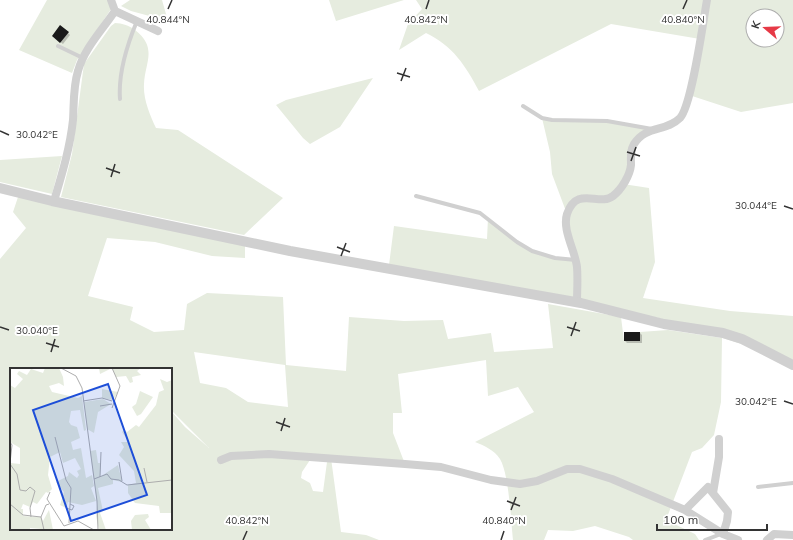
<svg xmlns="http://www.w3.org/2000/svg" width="793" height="540" viewBox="0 0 793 540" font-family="Mulish,sans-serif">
<rect width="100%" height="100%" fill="#fff"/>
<path fill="#e6ecdf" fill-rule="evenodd" d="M47,0h64l2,6 -36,54 -5,13 -53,-23z
M130,0h32l6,21 -37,-10 -10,-5z
M329,0h75l-68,21z
M416,0h377v103l-52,9 -52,-17 11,-56 -89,-15 -132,67c-14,-26 -26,-45 -53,-58l-27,17 9,-26 14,-15zM753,16h24v24h-24z
M115,23c7,0 15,3 20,7 23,18 10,32 9,54 -1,15 6,31 12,44l22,2 105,68 -39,37 -183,-38 11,-43 12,-90 27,-38z
M373,78l-33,49 -30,17 -7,-6 -27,-33 10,-5z
M542,118l46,2 67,9 -16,10 -16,45 26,4 6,74 -12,36 87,13 63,5v44l-134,-42 -270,-53 5,-39 93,13 1,-21 29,24 26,13 33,5 -9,-46 -15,-40 -2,-22z
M62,156l-10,38 -52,-12v-22z
M18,197l227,47v14l-33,-2 -57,-14 -48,-4 -19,58 45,11 -3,13 24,12 30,-2 3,-26 20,-11 76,4 3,68 60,6 3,-54 55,4 39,-1 5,19 43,-6 3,19 59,-4 -5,-44 73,13 3,24h16v-9l28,-2 54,8 -1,64 -7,33 -12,13 -10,4 -26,68 29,14 4,6h-66l-4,-3 -34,-11 -22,5 -25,-1 -4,10h-31c-2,-19 -4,-66 -13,-81 -6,-9 -15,-13 -25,-17l59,-30 -16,-25 -30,9 -2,-36 -88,14 4,39h-9v20l12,31 -74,-6 10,74 25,3 13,5h-379v-281l26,-31 -13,-16zM194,352l91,13 3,42 -40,-5 -22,-14 -26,-5zM11,369h160v41l38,38 -24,-21 -14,-16v118h-160zM310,460l17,2 -4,30 -10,-1 -3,-8 -9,-5 1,-6z"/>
<path fill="#0003" d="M68,33l2,2 -7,9 -8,-6z
M640,333l2,2v8h-15l-2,-2z"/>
<path fill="#1a1a1a" d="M60,25l9,7 -9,11 -8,-7z
M624,332h16v9h-16z"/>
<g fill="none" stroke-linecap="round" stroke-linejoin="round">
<path stroke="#d0d0d0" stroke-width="4" d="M58,46l25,12
M120,99c-2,-27 7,-54 17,-78
M523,106l19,12 10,2 55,1 45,8
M416,196l64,17 37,29 15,9 23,7 21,2
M758,487l35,-4
M705,540l16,-6"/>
<path stroke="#d0d0d0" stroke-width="8" d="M111,0l4,11 43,20
M54,201c8,-27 16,-53 19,-81 1,-16 0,-33 5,-49 6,-22 24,-41 37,-60
M577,303c0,-12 1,-24 0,-36 -2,-17 -15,-37 -10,-53 10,-29 32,-7 46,-18 9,-7 17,-21 18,-31 0,-8 -1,-14 3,-21 12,-19 32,-12 46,-26 12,-13 23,-96 27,-118
M221,460l10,-4 38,-2 136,10 36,3 50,13 29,4 17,-3 30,-12h13l32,10 73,31 38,24 15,6
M713,493l6,-36v-18
M685,510l23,-23 20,25 -1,9 -4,13
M767,540l7,-6 19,1"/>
<path stroke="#d0d0d0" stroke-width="10" d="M0,188l52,13 238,50 291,52 83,21 59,9 19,6 51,26"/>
</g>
<path fill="none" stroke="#333" stroke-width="1.5" d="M168,9l4,-9M426,9l3,-9M683,9l4,-9M397,73l13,4M401,81l5,-13M0,131l9,4M627,152l13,4M631,161l5,-14M106,168l14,5M111,177l4,-13M784,206l9,3M337,247l13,5M341,256l5,-13M0,327l9,3M567,327l13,4M571,336l5,-14M46,343l13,4M51,352l4,-13M784,401l9,3M276,422l14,5M281,431l4,-13M507,501l13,5M511,510l5,-13M243,540l4,-9M501,540l3,-9"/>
<g transform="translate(10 368)">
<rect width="162" height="162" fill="#fff"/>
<path d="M35,0h14l4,9 1,9 -5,-3 -10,3 3,6 26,6 4,-2 4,34 -2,1 -4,-21 -9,1 -2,11 2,3 6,2 3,11 -9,4 2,8 8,-2 5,30 6,-3 2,11 -3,2 5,13 -14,4 -14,-3 -2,6 -6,-3 4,-13 -8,-10 12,-6 1,-4 8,6 2,-3 -2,-4 4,-2 -6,-11 -12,5 -3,-11 -10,5 -2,18 4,14 -4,4 -2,-1 -9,12 -4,-2 -3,5 -7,-3 -2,5h2v7l18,1 2,4 6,-11 4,20 -23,-2v2h-20v-67l10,1v-16l-10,-6v-57l5,3 8,-9 -6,-5 2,-3 8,4 4,-6 12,4zM89,0h42l-4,3 4,4 -9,2 1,5 -3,1 -4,-7 -10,1 -4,-9 -12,6zM150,11l7,3 5,-2v133h-12l-1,-7 -24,-3 -7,-10v-8l8,-2 -2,-12 -15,-16 5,-8 -3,-5h8l-7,-10 2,-2 3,2 9,-7 3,2 17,-22 3,-13 5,-2zM92,21l16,3 -5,8 -11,-2zM130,23l13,6 -12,17 -4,2 -5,-9 4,-3zM93,31l8,5 -13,8 -4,21 -7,-4 -3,-27zM86,82l2,13h3l-1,14 18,-12 4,17 -9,-2v4l-15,4 5,23 -3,2 6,17h-7l-3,-14 1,-12 -7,-53zM138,146l1,3 -4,3 6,10h-19l-1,-9 4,-6z" fill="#e6ecdf"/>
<path fill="none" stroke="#adadad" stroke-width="1" d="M51,0l15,8 6,12 15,113 1,29M73,33l19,-3 10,3M90,38l12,-2M102,40l8,-22 -8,-18M45,69l11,43 5,8 -2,35M0,74l2,3 -2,18M109,94l3,19M0,96l7,10 3,16 6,1 4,-4 5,4 -5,17 1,9M134,100l3,14M90,109l1,-25M84,111l13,-5 4,5 8,1 8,5 45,-5M40,124l-3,7 17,27 14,-5 16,9M0,136l13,11 18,2 5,-12 3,-1M56,140l6,2 2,-4 -4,-2M31,149l3,13"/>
<path fill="#1d4ed8" fill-opacity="0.15" stroke="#1d4ed8" stroke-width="2" d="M98,16l39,111 -76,26 -38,-111z"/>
<rect width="162" height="162" fill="none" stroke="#333" stroke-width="2"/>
</g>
<g font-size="10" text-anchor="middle" fill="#333" stroke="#fff" stroke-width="4" stroke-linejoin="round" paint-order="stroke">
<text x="168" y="23">40.844°N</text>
<text x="426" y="23">40.842°N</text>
<text x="683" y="23">40.840°N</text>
<text x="37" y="138">30.042°E</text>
<text x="756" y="209">30.044°E</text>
<text x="37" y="334">30.040°E</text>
<text x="756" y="405">30.042°E</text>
<text x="247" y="524">40.842°N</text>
<text x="504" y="524">40.840°N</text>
</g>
<g transform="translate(765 28) rotate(289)"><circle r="19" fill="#ffffff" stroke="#adadad"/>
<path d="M0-3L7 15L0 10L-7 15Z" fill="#e63946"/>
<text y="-6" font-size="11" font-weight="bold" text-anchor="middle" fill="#333333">K</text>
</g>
<path d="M657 524v6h110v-6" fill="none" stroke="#333333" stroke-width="2"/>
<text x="663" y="524" font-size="12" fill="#333333" stroke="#ffffff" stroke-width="3" paint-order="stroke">100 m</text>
</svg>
